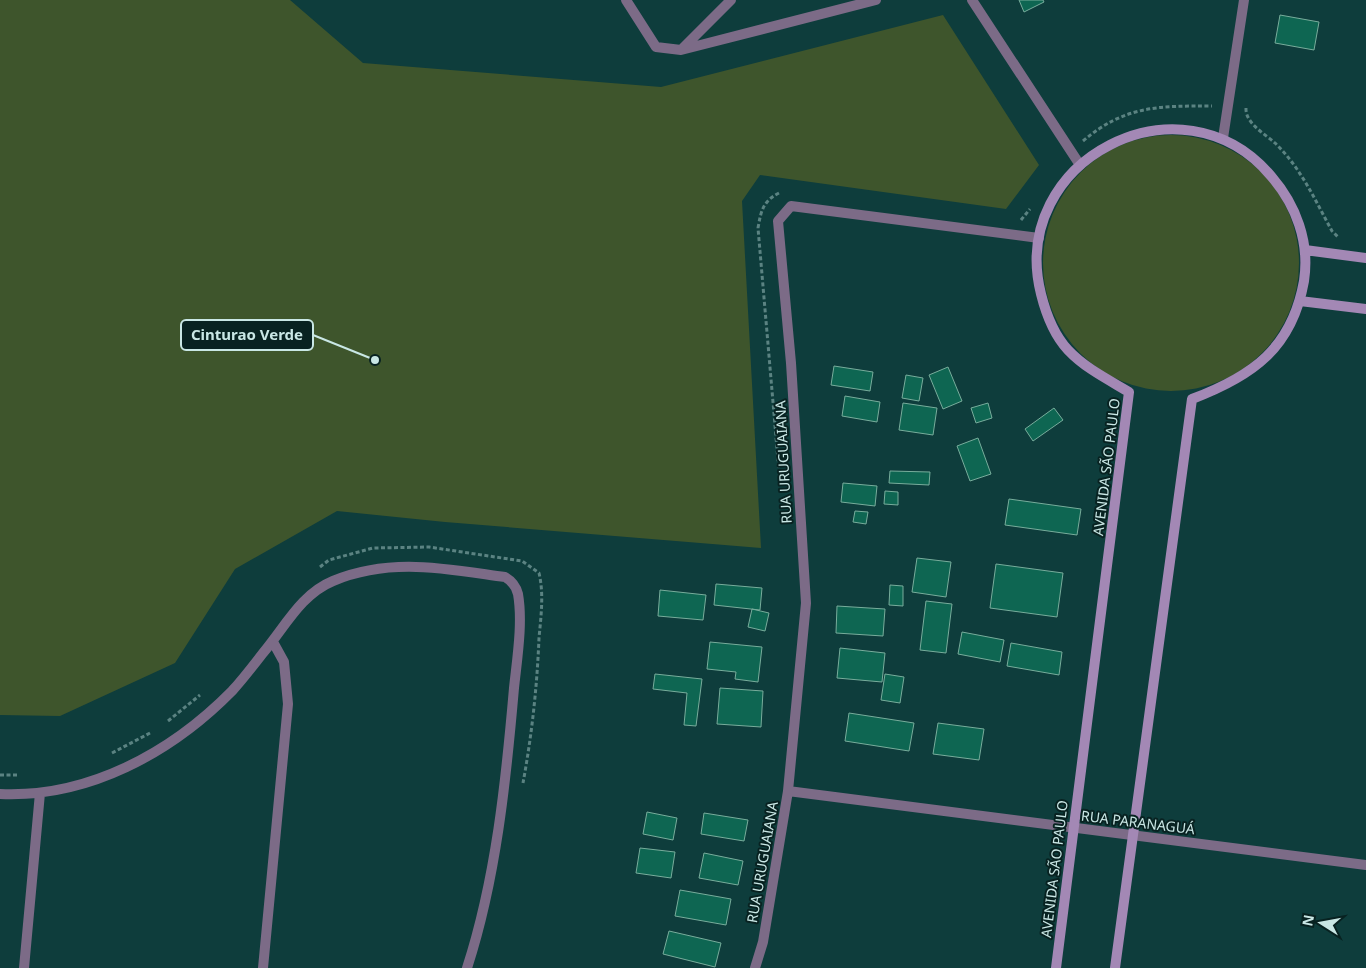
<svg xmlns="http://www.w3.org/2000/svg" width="1366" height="968" viewBox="0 0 1366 968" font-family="'Noto Sans',sans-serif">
<rect width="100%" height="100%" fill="#0e3d3c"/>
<path fill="#3e552c" d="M0,0h290l73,63 298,24 282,-72 96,150 -33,44 -246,-34 -18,26 19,347 -316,-26 -108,-11 -102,58 -60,94 -115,53 -60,-1z
M1043 263a128 128 0 1 1 256 0a128 128 0 1 1-256 0Z"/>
<path fill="#0e6652" stroke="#78ad9c" d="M1019,0h24l1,2 -20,10z
M1280,15l39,7 -5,28 -39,-7z
M834,366l39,6 -3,19 -39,-6z
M948,367l14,34 -19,8 -14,-34z
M906,375l17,3 -4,23 -17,-3z
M845,396l35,6 -3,20 -35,-6z
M903,403l34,5 -4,27 -34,-5z
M988,403l4,15 -16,5 -5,-15z
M1054,408l9,12 -30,21 -8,-12z
M978,438l13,36 -21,7 -13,-35z
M890,471l40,1 -1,13 -40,-2z
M843,483l34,3 -2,20 -34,-4z
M885,491l13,1v13l-14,-1z
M1009,499l72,10 -4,26 -72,-10z
M855,511l13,1 -2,12 -13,-2z
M917,558l34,4 -5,35 -34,-5z
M996,564l67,9 -6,44 -67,-9z
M716,584l46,4 -2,22 -46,-5z
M890,585l13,1v20l-14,-1z
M660,590l46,5 -3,25 -45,-4z
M926,601l26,3 -6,49 -26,-3z
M837,606l48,3 -2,27 -47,-3z
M752,609l17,4 -4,18 -17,-4z
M962,632l42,8 -4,22 -42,-8z
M710,642l52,5 -4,35 -23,-3 1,-7 -29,-3z
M1011,643l51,9 -3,23 -52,-9z
M840,648l45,5 -3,29 -45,-4z
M655,674l47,5 -6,47 -12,-1 3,-32 -34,-4z
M885,674l19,3 -4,26 -19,-3z
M720,688l43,3 -2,36 -44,-3z
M849,713l65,10 -5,28 -64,-10z
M938,723l46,6 -5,31 -46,-6z
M647,812l30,6 -4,22 -30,-6z
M704,813l44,7 -4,21 -43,-7z
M640,848l35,4 -4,26 -35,-5z
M704,853l39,8 -5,24 -39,-7z
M680,890l51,9 -5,26 -51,-9z
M669,931l52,12 -6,24 -52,-13z"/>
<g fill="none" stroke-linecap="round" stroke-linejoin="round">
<path stroke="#5b8382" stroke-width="3" stroke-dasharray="4 2.5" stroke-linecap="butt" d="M1246,108c-1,15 19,26 29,35 26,25 40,57 57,88l6,6
M1083,141c42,-36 77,-35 129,-35
M779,193c-16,8 -18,18 -21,35l21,244
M1021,220l9,-11
M320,567l9,-7 44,-12 56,-1 93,14 17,12c5,21 2,43 0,65 -2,49 -7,96 -16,145
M168,721l32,-26
M112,753l38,-20
M0,775h19"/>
<path stroke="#7c6b87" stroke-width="10" d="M626,0l30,47 25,3 195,-50
M972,0l108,165
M681,50l50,-50
M1223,138l21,-138
M788,791l578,74
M0,794c88,4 171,-41 232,-103 11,-12 21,-25 31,-38 22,-26 38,-59 70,-72 58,-24 113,-12 172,-4 7,4 11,9 13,17 5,29 -1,65 -4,94 -8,93 -18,191 -47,280
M24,968l16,-175
M263,968l25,-264 -4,-42 -11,-20
M755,968l8,-26 25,-151 18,-188 -15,-240 -13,-142 13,-15 248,32"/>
<path stroke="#a388b5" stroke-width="10" d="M1305,250l61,8
M1300,301l66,8
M1056,968l73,-576c-22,-13 -44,-24 -61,-42 -14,-15 -22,-36 -27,-56 -34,-134 141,-224 230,-118 25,29 39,66 33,105 -12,67 -51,95 -112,118l-77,569"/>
</g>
<g text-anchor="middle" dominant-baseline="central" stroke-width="4" stroke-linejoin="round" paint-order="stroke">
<g font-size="14" fill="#c9e7e5" stroke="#082221">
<text transform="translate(783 462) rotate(-93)">RUA URUGUAIANA</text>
<text transform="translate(1106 467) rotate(-83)">AVENIDA SÃO PAULO</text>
<text transform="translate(1138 822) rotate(7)">RUA PARANAGUÁ</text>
<text transform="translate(762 862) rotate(-80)">RUA URUGUAIANA</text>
<text transform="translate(1054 869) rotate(-83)">AVENIDA SÃO PAULO</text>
</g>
</g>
<path fill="none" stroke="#c9e7e5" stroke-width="2" d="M375 360L313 335"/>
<circle fill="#c9e7e5" stroke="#082221" stroke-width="2" cx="375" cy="360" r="5"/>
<rect fill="#082221" stroke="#c9e7e5" stroke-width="2" x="181" y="320" width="132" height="30" rx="5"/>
<g font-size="15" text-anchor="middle" font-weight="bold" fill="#c9e7e5">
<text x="247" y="340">Cinturao Verde</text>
</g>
<g transform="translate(1321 923) rotate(281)" stroke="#082221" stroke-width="4" paint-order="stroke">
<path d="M0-4L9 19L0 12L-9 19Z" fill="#c9e7e5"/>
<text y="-8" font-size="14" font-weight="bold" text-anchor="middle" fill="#c9e7e5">N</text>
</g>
</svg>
